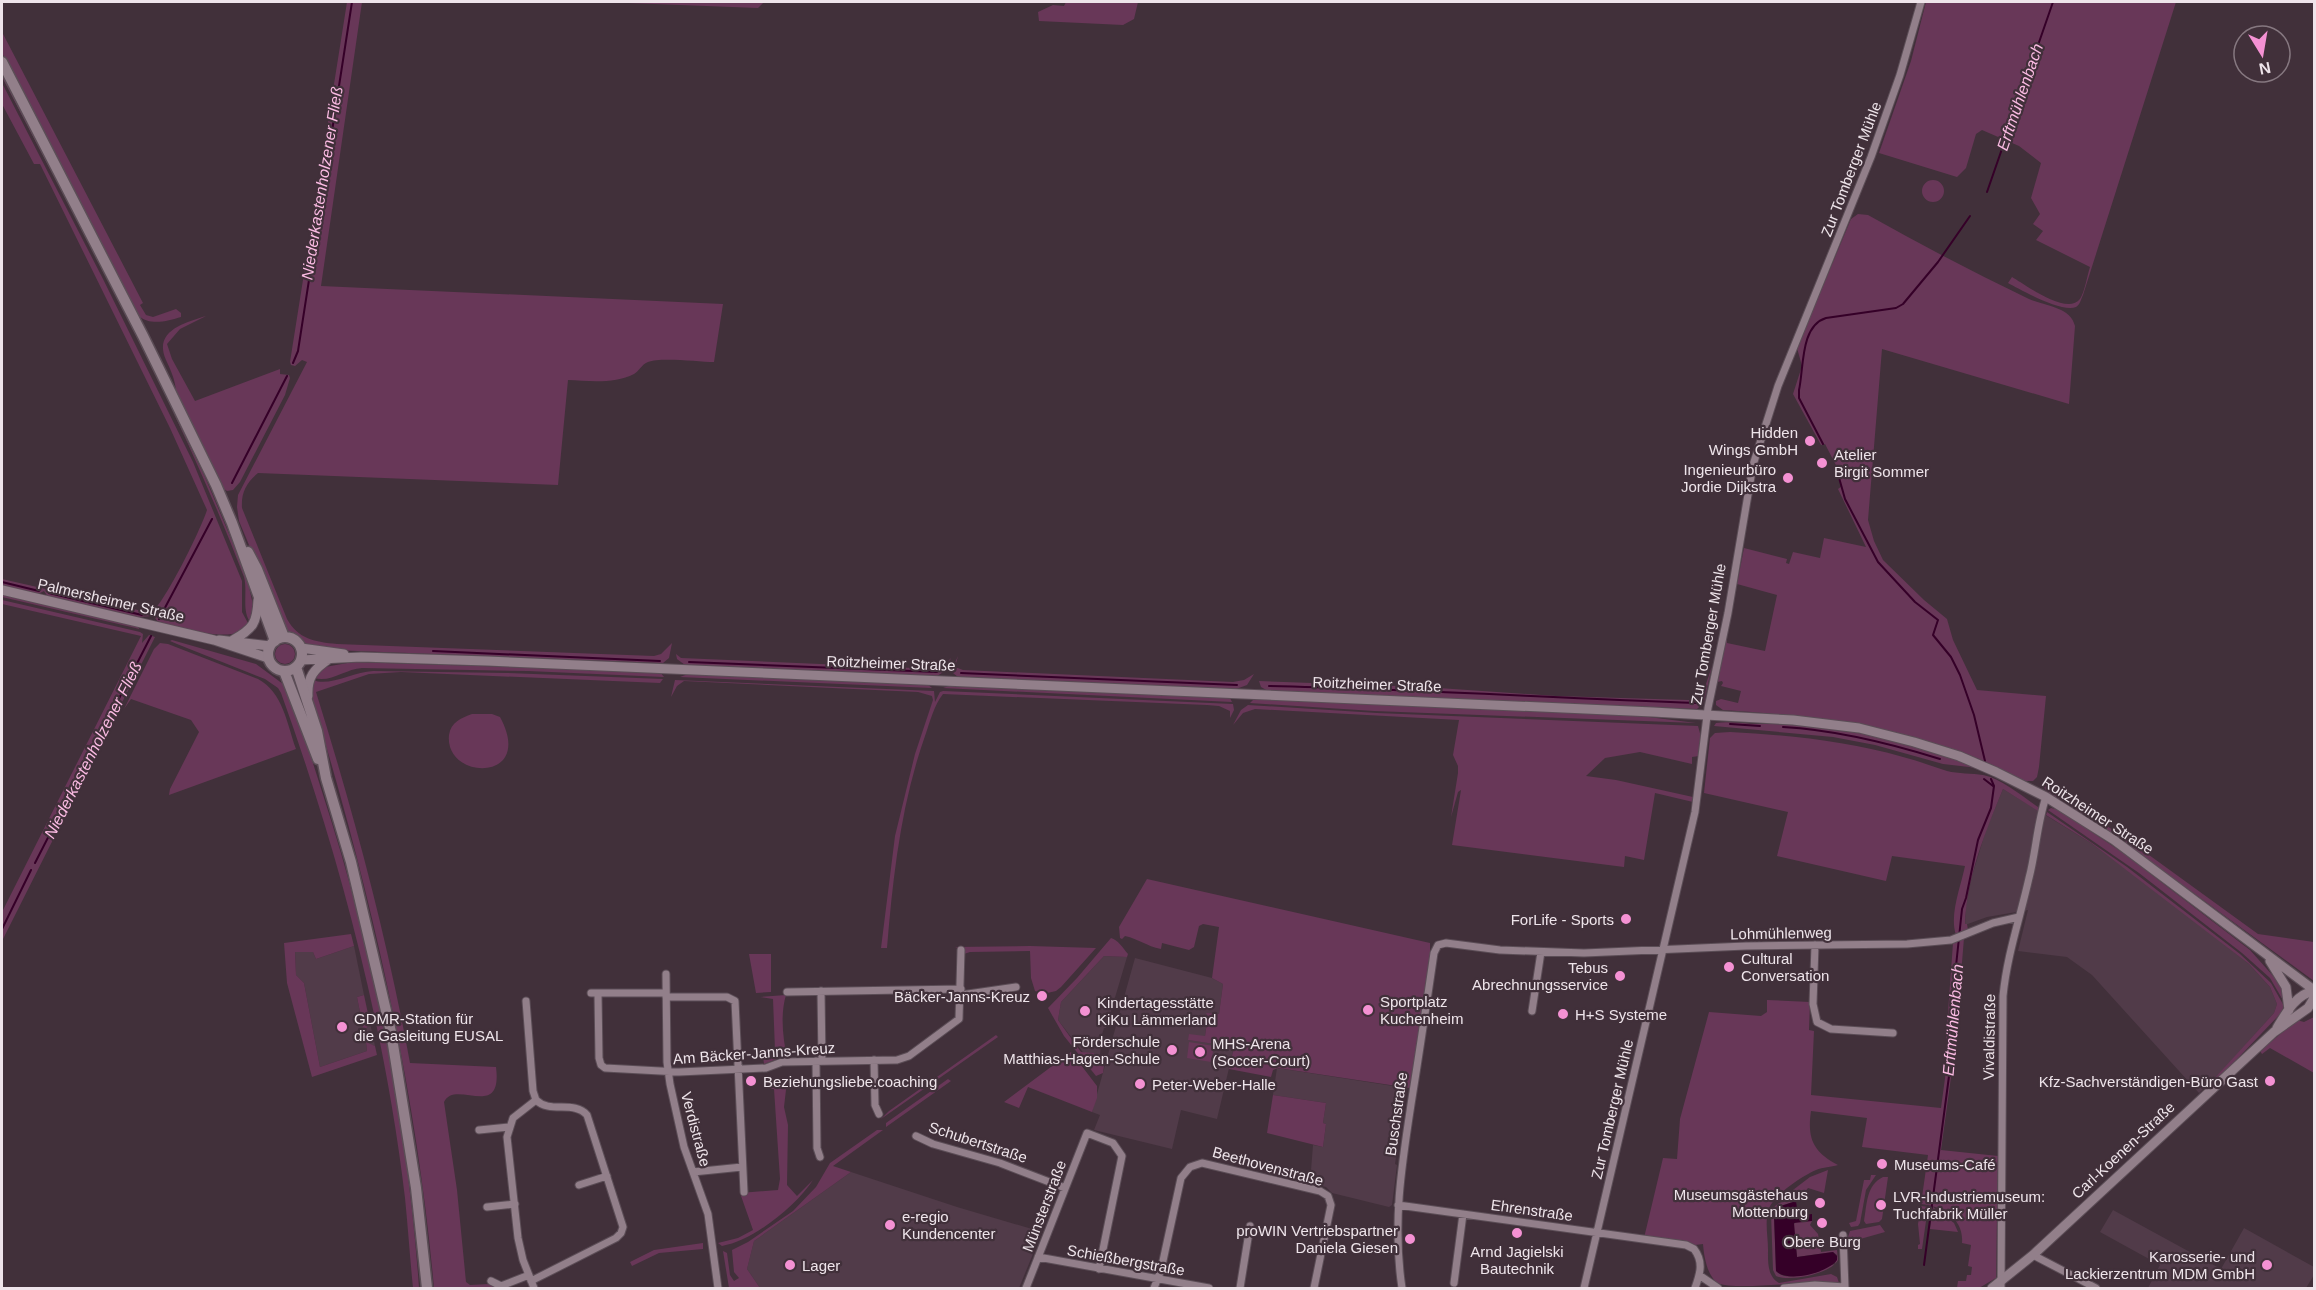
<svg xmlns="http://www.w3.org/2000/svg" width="2316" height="1290" viewBox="0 0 2316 1290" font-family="Helvetica,sans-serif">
<rect width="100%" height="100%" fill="#41303a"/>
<path fill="#513b49" d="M2003,789l88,54 79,59 79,62 21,23 7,17 -3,9 -54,60 -21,20 -107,-118 -25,-18 -49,-6 10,-41 -41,7 -22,8 1,-19 6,-30 14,-46z
M354,946l10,49 -7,2 7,35 6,-9 5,23 -9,-3 1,8 -47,16 -16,-84 -8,-8 -1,-23h18l3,7z
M1104,956l23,1 -21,71h-2l-5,16 2,1 -2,20 -7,-1 -34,-44 3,-18z
M1135,958l77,20 11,6 -4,30 -11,1 -3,21 -16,4 45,7 -17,72 -36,-9 -9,39 -78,-19 6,-15 -8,-3z
M1277,1068l129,20 -11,76 2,1 -5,40 -3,2 -57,-14 -6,-6 -16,-4 3,-38 10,2 3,-23 -3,-1 3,-20 -53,-8z
M851,1172l106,35 85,25 -23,56h-259l-13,-19 7,-28z
M2113,1210l108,59 23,-41 70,39v8l-8,13h-158l12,-23 -60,-33z"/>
<path fill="#683758" d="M347,2h15l-41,284 402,18 -9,58c-15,0 -53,-5 -66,0 -6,2 -9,9 -14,12 -19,10 -45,7 -66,6l-10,105 -300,-12c-12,10 -17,20 -16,35l45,111c11,20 28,23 50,25l317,12 7,-2 11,-11 -3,15 -6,5 -331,-13 -27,-4 -21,-17 -45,-108 -2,-14 1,-12 69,-133 -5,-2 -7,6 -4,-1 -1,-3z
M602,2h162l-6,6z
M1066,2h72l-4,17 -11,6 -84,-4 -1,-9 15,-7 11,1z
M1926,2h250l-93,293c-2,4 -3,10 -7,12 -14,6 -55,-17 -68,-24l4,-6c14,8 55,39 68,22 5,-8 7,-23 10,-32l-54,-27 7,-9 -10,-7 7,-10 -9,-16 10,-35 -22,-17 -37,-16 -6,4 -10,34 -9,9 -78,-24 32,-92z
M2,32l141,271 -3,2 6,10 7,2 23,-8 5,4v4c-13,4 -31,9 -42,-1l-137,-263z
M2,72l126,247 77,158 41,97 8,35 -3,14c-10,-12 -3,-31 -7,-46 -66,-173 -157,-336 -242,-500z
M2,83l101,196 90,183 49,119v31l7,13c-5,4 -11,8 -17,9 -20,3 -57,-6 -75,-13l-3,-5 -17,1 -89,-20 -4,-6 -6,3 -36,-8v-7l149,34c14,-10 50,-84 56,-103l-37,-82 -130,-264h-6l-32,-60z
M1922 191a11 11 0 1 1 22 0a11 11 0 1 1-22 0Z
M1858,214l10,1c53,30 107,58 161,84 16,7 42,8 46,27l-6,78 -187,-55 -14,171 6,21 9,19 41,40 23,19 6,21 24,50 69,6 -7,71 -2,10 -4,4h-8l-48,-23v2c-84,-34 -164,-44 -254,-50l-7,-5v-4l5,-2 17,4 3,-12 -20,-5 2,-3 -1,-2 -5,1 10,-49v10l38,8 12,-56 -40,-11 7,-36 43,11 -1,4 3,1 4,-12 27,6 4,-20 42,9 -28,-58 4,-3 -6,-11 4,-2 -15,-29 -4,1 -28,-51 9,-28 -5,-18 54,-129z
M206,316l-26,13 -13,15 5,15 23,42 85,-32v5l9,1 1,3 -5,17 -45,87 -7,8 -6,1 -3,-2 -48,-98c-1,-12 -5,-20 -10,-31 -13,-29 18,-37 40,-44z
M2,594l135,32 3,3 -138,-32z
M2,600l138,32 3,2 -1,9 7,-8 6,2 -153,304v-29l139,-276 -139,-32z
M172,640l84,24 27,20 9,10c18,64 41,127 58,191 35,130 60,269 69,403h-6c-3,-30 -5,-60 -8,-90 -20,-170 -66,-344 -124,-505l-3,-5 -13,-9 -88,-35 -7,-3z
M160,643l8,1 90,35c25,13 29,45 38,70l-127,46 1,-6 29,-57 -8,-12 -60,-21 -7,10 30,-60z
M275 654a10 10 0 1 1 20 0a10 10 0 1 1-20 0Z
M676,654l5,4 256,11 5,-1 9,-10 -6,13 -8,5 -252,-11 -8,-6z
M958,656l-3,11 8,3 270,12 11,-2 10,-6 -7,11 -11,4 -272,-12h-6l-5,-4v-6z
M353,662l307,10 4,5 -136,-6 -166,-3c-17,1 -31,15 -48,10l11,-11z
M1712,666l-8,36 -7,7 -429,-18 -7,-4 -2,-6 165,6 132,9 132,4 13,-1z
M373,671l134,2 156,6 -3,4 -259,-11 -32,2 -53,18c38,122 71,245 94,371l86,4c7,55 -41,11 -52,35l13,88 9,92 4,3 19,-1 5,3 -60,1c-18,-202 -64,-399 -123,-593l2,-15c16,7 40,-8 60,-9z
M688,674l239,10 5,4 -252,-11z
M675,680l259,11 1,11 5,-10 3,-1 290,13 1,6 -4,8v-7l-11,-5 -12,-1 -264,-11c-9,11 -13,28 -18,42 -24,68 -32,140 -38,212h-6l14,-112 20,-82 18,-54 -1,-4 -14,-4 -234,-11 -7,5 -6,11z
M952,685l278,13 2,4 -289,-14z
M1264,698l369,17 63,8 -322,-12 -124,-8 4,-4z
M1248,705l129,8 321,13 3,11 -2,19 -7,1v7l-52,-12 -35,6 -19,18 30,4 77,17v5l-38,-9 -11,67 -19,-4 -1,11 -172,-22 9,-55 -3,2 -7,25 7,-44v-7l-5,-11 6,-35 -204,-11 -12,4 -10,12 8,-15z
M472,714h20l8,3c36,66 -56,64 -51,18 2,-13 12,-17 23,-21z
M1716,723c14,-2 28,1 42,1 76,-1 149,16 220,44l-35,-4 -68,-19 -42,-8 -119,-11z
M1730,732c58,3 117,9 173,25 15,4 29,9 44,14 11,3 25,2 36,4 19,4 39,21 55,32v4l-35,-22c-18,44 -36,87 -38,135h2l1,6 -12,5c-7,-20 5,-49 9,-69l-73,-10 -6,25 -109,-25 11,-44 -84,-19 6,-55 5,-5z
M2042,784l85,55 131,95 56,8v39l-193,-141 -74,-48z
M2051,808l8,2 64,43 127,97 32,36 2,16 -14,-24 -28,-25 -103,-80 -91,-63z
M2047,812l80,55 113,87 31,29 13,23 -3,7 -62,65 -6,2 61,-67 3,-9 -7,-17 -21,-23 -158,-121 -45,-28z
M1147,879l283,64v13l-20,132 -132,-20 -5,2 -2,7 -42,-8 5,-22 -46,-7 1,-6 16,2 3,-20 -2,-3 13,1 4,-30 -11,-6 7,-51 -16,-3 -4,2 -5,21 -5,3 -27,-7 -1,6c-15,-3 -22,-10 -36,-13l-3,3 -2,-1 -1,-11z
M351,934l3,12 -38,13 -3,-7h-18l1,23 8,8 16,84 47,-16 -1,-9 9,4 2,9 -65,22 -25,-94 -3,-40z
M1111,938c7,2 12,10 17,16l-1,3 -23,-1 -43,46 -3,18 23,32 13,1 -2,11 12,2 -1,7 -7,3 -32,-40 -16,-28 29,-30z
M1964,938l-9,110 -14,102 57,6 -2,122 -17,10h-22l1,-7h8l1,-6h4l1,-8 -4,-1 3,-21 -9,-2c2,-24 -19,-37 -41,-39l7,-49 -66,-8 5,-29 -56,-7c-4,27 2,41 27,54 -7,2 -15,2 -22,5 -14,6 -46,27 -48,42 -3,12 0,25 0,37 0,13 -1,27 11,34l52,-9 6,3 2,6c-8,0 -16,-1 -24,-1 -22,1 -81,8 -98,1 -10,-9 -13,-26 -14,-39l-8,1 -51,-7 19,-80 14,1 3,-40 29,-107 52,4 6,-4v-12l43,2 -1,28 5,1 -3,64 130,13 9,-67 -4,-1 7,-97z
M1030,946l66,2 -35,39 -5,4 -13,3 -8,-3 -4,-13 -1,-27 -60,1 -6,2 1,-4 -10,-3z
M749,954h22v38l-15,1z
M364,995l6,28 -6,9 -7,-35z
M786,995c-6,20 -3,43 1,63l-10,1 -13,5 -1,-7 12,-7 -2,-51 -13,-2z
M2314,1017v56l-44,-25 -8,6 -2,-3 37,-31 7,2z
M996,1035l2,2 -117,82 8,-8z
M1189,1042l25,4 -3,16 -24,-4z
M1071,1052l26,34v12l-5,14 -64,-25 -9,21 -15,-6z
M948,1079l3,2 -65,46v-4z
M787,1081l-3,26 4,18 -1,60 10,11 16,-16c-17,26 -60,61 -91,66l-4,-3 20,-5 15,-8 -13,-37 38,-3 2,-11 -6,-90h-4v-6z
M1273,1095l53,8 -3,20 3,1 -3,23 -56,-14z
M877,1130h6l-50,36 18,6 -97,69 -7,28 13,19h-31l-6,-37 4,2 3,22 4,6 5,-3 -5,-6 -2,-22 16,-8 45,-31 23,-24 14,-24z
M1828,1170l-4,23 -16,-5 -5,6 -14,-1 21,-16z
M1871,1175h5l-10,15 -6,33 -2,3 -7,1 -2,-4 7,-2 8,-41h6z
M1883,1177h5l-6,42 -3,3 -13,2 -2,-3c3,-16 2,-36 19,-44z
M1796,1198v3l-16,5 -6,9 2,56c12,14 44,-3 59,-7l2,-9 -4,-3 -36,5 -4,-31 3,-5h16l-2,4 8,9 3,18 16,-2 1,10c-7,14 -49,22 -62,16l-3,-6 -2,-57c3,-11 14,-12 25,-15z
M1921,1206l7,1 -6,42h-4v-4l2,-1 -2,-20z
M1933,1207l21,16 4,9 -28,-3z
M1880,1225l5,7 -39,11 4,-12z
M703,1243v6l-44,4 -27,13 -2,-4 24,-12z"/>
<path fill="#350028" d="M1796,1201l2,15 14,-2v7l-18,2 3,34 36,-5 4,4v4c-9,13 -50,23 -61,11l-2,-56 7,-9z"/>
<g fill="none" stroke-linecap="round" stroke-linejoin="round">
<path stroke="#350028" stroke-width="2" d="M1987,192l66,-190
M293,363l5,-12 54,-349
M1823,444l-24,-46v-8c5,-22 1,-64 27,-72l70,-10 7,-4 35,-42 32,-46
M1838,474l7,25 33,63 37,40 23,18 -5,15 18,22 9,18 14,40 11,46
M232,483l55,-107
M2,582l37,9
M49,593l93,22
M159,619l53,-100
M433,651l227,10
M689,662l248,10
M961,673l276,12
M1269,686c143,3 285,12 428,17
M1730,724l30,2
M1783,727c54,3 106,16 157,32
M1984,779l9,7
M35,863l116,-227
M2,929l29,-59
M1924,1265l29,-219 3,-80 6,-57 4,-11 12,-58 13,-32 3,-22 -3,-7"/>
<defs>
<path id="minor" d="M1815,945l-2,59 4,18 14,7 62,4
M666,974l1,88 3,22 14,63 24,67 10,74
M821,991l1,70
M787,992l174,-3
M591,993h75
M598,994l1,64 2,7 4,3 74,4 87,-4 16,-6 115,-2 12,-4 50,-37 2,-69
M961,995l55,-8
M666,997h61l8,4 9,191
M526,1001l7,90 3,9
M1532,1011l9,-59
M874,1060l1,45 4,9
M816,1061l1,87 3,9
M479,1130l30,-3
M916,1136l17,8 67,19 65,25
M693,1172l49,-5
M579,1185l28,-9
M1398,1205l288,40 8,4c10,13 6,25 1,39
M487,1207l28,-3
M1843,1235l2,53
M2033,1255l63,33
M1038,1257l171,31
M1699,1275l19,13
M491,1281l10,5 28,-11
M531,1281l85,-43 5,-5 2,-6 -36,-112c-13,-15 -37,-1 -51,-15
M1454,1283l9,-69
M534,1288l-11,-28 -5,-22 -11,-101 6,-19 23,-18
M1026,1288l61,-155 26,10 9,13 -23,113
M1154,1288l7,-18 20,-92 9,-11 12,-4 118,28 8,5 3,9 -17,83
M1240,1288l10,-62
M1402,1288c-10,-66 0,-125 10,-190 8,-49 15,-97 22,-145l4,-8 8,-2 54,7 84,3 162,-7 161,-2 44,-4 42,-17 26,-6
M1584,1288l111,-476 13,-104 20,-95 25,-148 25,-79 93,-229 29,-82 21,-73
M1784,1288l31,-3 30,2
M2001,1288l2,-292c4,-41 17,-78 26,-118 7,-26 8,-55 17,-81"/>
<path id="tertiary" d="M2,590l212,50 54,18
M219,640l51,6
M233,640c20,-11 24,-17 25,-40
M301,648l43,6
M301,660l60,-3 126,4 1166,51 140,8 66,8 55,14 45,14 37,16 50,25 68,43 200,150
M308,696c-1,-19 6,-27 21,-37
M2270,961l16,26 3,23
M2277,1028c9,-15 19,-34 37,-37
M1992,1288l41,-33 241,-223 34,-24 6,-10"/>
<path id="secondary" d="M2,62l141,274 73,149 16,38 43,118
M248,552l9,17 27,68
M268 654a17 17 0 1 1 34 0a17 17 0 1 1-34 0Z
M296,667l21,64 9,47 25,84 40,170 25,156 11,100
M284,671l34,88"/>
</defs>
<use href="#minor" stroke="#5b4d56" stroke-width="9"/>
<use href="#tertiary" stroke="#5b4d56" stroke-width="11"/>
<use href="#secondary" stroke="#5b4d56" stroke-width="13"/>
<use href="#minor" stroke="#927f8a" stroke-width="7"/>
<use href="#tertiary" stroke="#927f8a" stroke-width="9"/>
<use href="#secondary" stroke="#927f8a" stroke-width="10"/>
</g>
<g fill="#f491d3" stroke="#41303a" stroke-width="2">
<circle cx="1810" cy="441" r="6"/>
<circle cx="1822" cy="463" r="6"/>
<circle cx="1788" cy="478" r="6"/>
<circle cx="1626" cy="919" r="6"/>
<circle cx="1729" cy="967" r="6"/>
<circle cx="1620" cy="976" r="6"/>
<circle cx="1042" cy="996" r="6"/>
<circle cx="1368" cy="1010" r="6"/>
<circle cx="1085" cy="1011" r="6"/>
<circle cx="1563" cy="1014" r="6"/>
<circle cx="342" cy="1027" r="6"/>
<circle cx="1172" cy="1050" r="6"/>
<circle cx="1200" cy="1052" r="6"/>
<circle cx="751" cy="1081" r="6"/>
<circle cx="2270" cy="1081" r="6"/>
<circle cx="1140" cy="1084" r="6"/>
<circle cx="1882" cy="1164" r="6"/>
<circle cx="1820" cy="1203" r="6"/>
<circle cx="1881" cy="1205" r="6"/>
<circle cx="1822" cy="1223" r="6"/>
<circle cx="890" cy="1225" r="6"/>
<circle cx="1517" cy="1233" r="6"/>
<circle cx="1410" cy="1239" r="6"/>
<circle cx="790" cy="1265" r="6"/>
<circle cx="2267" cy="1265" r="6"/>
</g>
<g text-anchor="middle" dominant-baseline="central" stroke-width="4.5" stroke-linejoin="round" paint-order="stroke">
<g font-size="15" fill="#eee4ea" stroke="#41303a">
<text transform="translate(1851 169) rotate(-69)">Zur Tomberger Mühle</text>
<text transform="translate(111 600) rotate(13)">Palmersheimer Straße</text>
<text transform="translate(1708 634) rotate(-80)">Zur Tomberger Mühle</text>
<text transform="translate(891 663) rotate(2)">Roitzheimer Straße</text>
<text transform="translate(1377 684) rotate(2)">Roitzheimer Straße</text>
<text transform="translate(2098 815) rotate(33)">Roitzheimer Straße</text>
<text transform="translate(1781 933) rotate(-1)">Lohmühlenweg</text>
<text transform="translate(1989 1037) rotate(-89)">Vivaldistraße</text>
<text transform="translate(754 1053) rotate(-4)">Am Bäcker-Janns-Kreuz</text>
<text transform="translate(1612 1109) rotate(-77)">Zur Tomberger Mühle</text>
<text transform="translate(1396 1114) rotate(-82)">Buschstraße</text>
<text transform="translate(696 1129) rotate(75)">Verdistraße</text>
<text transform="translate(978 1142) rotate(18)">Schubertstraße</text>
<text transform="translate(2123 1150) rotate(-43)">Carl-Koenen-Straße</text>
<text transform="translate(1268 1166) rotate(15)">Beethovenstraße</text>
<text transform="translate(1044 1206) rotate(-69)">Münsterstraße</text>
<text transform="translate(1532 1210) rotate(8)">Ehrenstraße</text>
<text transform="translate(1126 1260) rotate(10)">Schießbergstraße</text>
</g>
<g font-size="15" fill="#eee4ea" stroke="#41303a" text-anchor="start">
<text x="1798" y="432" text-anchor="end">Hidden<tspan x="1798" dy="17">Wings GmbH</tspan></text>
<text x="1834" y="454">Atelier<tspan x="1834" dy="17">Birgit Sommer</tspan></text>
<text x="1776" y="469" text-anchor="end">Ingenieurbüro<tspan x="1776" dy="17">Jordie Dijkstra</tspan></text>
<text x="1614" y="919" text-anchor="end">ForLife - Sports</text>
<text x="1741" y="958">Cultural<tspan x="1741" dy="17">Conversation</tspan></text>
<text x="1608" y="967" text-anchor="end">Tebus<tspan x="1608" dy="17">Abrechnungsservice</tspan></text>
<text x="1030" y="996" text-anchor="end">Bäcker-Janns-Kreuz</text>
<text x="1380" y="1001">Sportplatz<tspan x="1380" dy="17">Kuchenheim</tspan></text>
<text x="1097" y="1002">Kindertagesstätte<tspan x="1097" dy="17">KiKu Lämmerland</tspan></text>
<text x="1575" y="1014">H+S Systeme</text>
<text x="354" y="1018">GDMR-Station für<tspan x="354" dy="17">die Gasleitung EUSAL</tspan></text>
<text x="1160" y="1041" text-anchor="end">Förderschule<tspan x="1160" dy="17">Matthias-Hagen-Schule</tspan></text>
<text x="1212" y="1043">MHS-Arena<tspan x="1212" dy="17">(Soccer-Court)</tspan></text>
<text x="763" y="1081">Beziehungsliebe.coaching</text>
<text x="2258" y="1081" text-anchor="end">Kfz-Sachverständigen-Büro Gast</text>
<text x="1152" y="1084">Peter-Weber-Halle</text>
<text x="1894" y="1164">Museums-Café</text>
<text x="1808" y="1194" text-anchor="end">Museumsgästehaus<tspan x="1808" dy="17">Mottenburg</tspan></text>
<text x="1893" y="1196">LVR-Industriemuseum:<tspan x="1893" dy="17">Tuchfabrik Müller</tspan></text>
<text x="902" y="1216">e-regio<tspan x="902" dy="17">Kundencenter</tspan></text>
<text x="1398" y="1230" text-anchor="end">proWIN Vertriebspartner<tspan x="1398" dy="17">Daniela Giesen</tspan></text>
<text x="1822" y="1241" text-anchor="middle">Obere Burg</text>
<text x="1517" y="1251" text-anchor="middle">Arnd Jagielski<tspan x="1517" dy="17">Bautechnik</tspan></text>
<text x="2255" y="1256" text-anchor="end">Karosserie- und<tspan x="2255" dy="17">Lackierzentrum MDM GmbH</tspan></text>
<text x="802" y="1265">Lager</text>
</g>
<g font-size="16" font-style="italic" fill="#fbbbe3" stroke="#41303a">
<text transform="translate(2020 97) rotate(-71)">Erftmühlenbach</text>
<text transform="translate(322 183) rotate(-81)">Niederkastenholzener Fließ</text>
<text transform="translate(93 750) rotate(-63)">Niederkastenholzener Fließ</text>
<text transform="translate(1953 1020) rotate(-85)">Erftmühlenbach</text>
</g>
</g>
<rect width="2316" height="1290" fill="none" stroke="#eee4ea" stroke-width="6"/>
<g transform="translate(2262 54) rotate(169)"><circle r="28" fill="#41303a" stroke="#867880" stroke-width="1.5"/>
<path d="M0-4.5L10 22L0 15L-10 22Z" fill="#f491d3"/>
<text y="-9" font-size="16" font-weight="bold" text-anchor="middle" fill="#eee4ea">N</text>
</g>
</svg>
